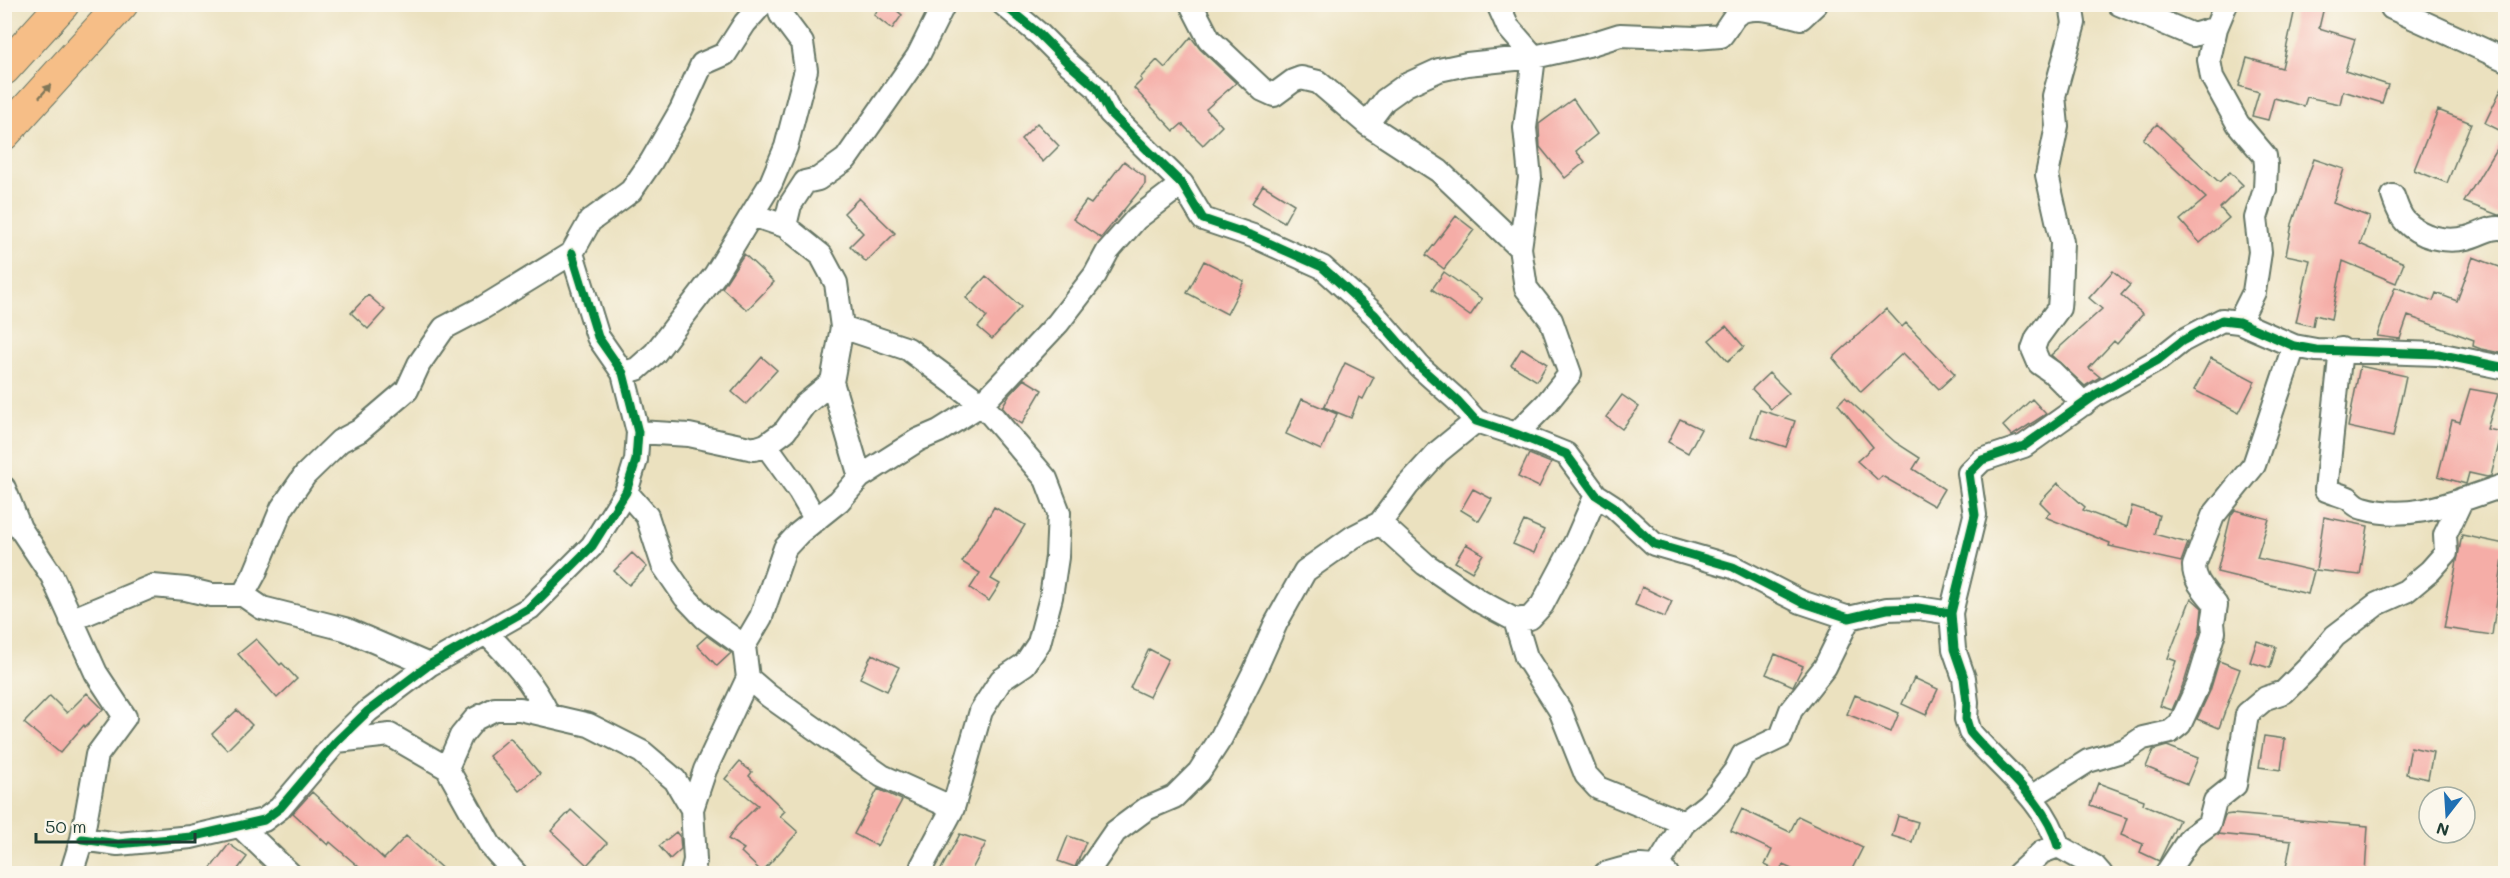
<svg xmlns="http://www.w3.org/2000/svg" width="2510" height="878" viewBox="0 0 2510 878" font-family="Mali,sans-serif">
<rect width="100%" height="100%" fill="#fbf7ec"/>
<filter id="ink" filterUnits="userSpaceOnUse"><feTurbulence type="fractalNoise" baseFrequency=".0167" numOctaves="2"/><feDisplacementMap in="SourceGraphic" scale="12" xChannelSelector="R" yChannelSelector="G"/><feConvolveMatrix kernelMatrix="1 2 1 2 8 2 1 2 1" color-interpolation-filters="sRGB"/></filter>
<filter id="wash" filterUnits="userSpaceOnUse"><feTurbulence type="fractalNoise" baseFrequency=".008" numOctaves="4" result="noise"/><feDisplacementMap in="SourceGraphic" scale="24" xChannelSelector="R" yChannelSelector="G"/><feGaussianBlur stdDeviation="1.35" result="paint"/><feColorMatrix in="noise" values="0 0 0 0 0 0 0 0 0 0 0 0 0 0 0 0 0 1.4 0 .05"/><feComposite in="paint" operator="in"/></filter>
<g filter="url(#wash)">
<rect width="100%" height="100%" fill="#ebe1bf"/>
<g id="blocks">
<path fill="#f5ada7" d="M882,4h7l13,11 -10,14 -18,-14z
M2296,4l28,3 -5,21 36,11 -10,32 43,14 -6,18 -39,-12 -3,13 -33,-7 -3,9 -30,-8 -6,22 -16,-4 7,-24 -20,-6 8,-28 35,10z
M1191,37l9,12 36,34 -30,26 16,17 -19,19 -21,-21 -8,7 -40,-43 8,-8 -2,-2 17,-18 8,8z
M2505,81v52l-20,-10z
M1573,99l24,35 -21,17 9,11 -20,16 -25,-31 -1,-19v-4z
M2438,110l33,13 -24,60 -33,-13z
M1037,123l22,23 -16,16 -22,-23z
M2157,124l62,58 11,-10 13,13 -23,23 9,10 -29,25 -20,-23 26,-22 -63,-59z
M2505,134v81h-7l-34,-13z
M2314,159l30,10 -11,34 37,14 -10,27 44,19 -8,20 -53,-22 -12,58 -16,-4 -2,11 -17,-4 14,-62 -24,-5 6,-31z
M1124,161l21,16v7l-44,54 -28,-19 13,-18 5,3z
M1263,185l31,19 -10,18 -32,-19z
M859,198l36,35 -29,29 -16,-16 13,-13 -19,-20z
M1456,216l18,14 -30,39 -18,-14z
M744,254l30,28 -27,28 -25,-22z
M2473,257l32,12v85l-24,-5 -8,-3 1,-6 -66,-24 -8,23 -23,-3 18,-49 38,14 3,-8 21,8z
M1204,261l40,20 -17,33 -40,-21z
M2113,271l17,14 -9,10 22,19 -26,30 -3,-3 -25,27 11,9 -15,9 -34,-31 51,-46 -13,-11z
M1444,272l38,27 -12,17 -38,-27z
M986,276l35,31 -29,32 -14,-12 9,-10 -21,-19z
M368,295l17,15 -17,19 -17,-16z
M1886,309l16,18 4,-4 49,51 -16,15 -36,-36 -42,39 -28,-34z
M1726,326l18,21 -16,14 -19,-21z
M1522,348l25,16 -10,17 -26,-16z
M762,357l15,13 -31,34 -14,-12z
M2211,358l44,23 -16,32 -45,-23z
M1345,363l29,14 -11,22 -4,-2 -8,21 -27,-11z
M2360,366l46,10 -13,61 -45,-10z
M1769,373l20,20 -18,16 -19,-20z
M1024,379l18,11 -20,34 -11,-7 -9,-10 7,-12z
M2470,389l28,5 -11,35 15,3 -11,44 -4,1 -18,-4 -3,11 -28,-8 14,-56 8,2z
M1622,395l17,12 -17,22 -16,-12z
M1845,397l50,45 25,16 -7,11 31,20 -10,17 -52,-30 -4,4 -21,-19 16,-14 -35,-43z
M1302,399l35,15 -16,36 -35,-16z
M2032,399l14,15 -34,22 -9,-10z
M1760,410l35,11 -9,26 -35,-11z
M1680,419l21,10 -13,24 -20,-11z
M1529,454l22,9 -12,24 -21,-10z
M2058,483l27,24 -2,3 44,17 5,-21 27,9 -5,19 34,9 -7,19 -72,-16 1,-3 -65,-26 5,-5 -10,-10z
M1473,489l19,10 -13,22 -18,-11z
M994,507l31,18 -34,54 9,5 -11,17 -19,-13 10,-15 -18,-11z
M2235,510l34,9 -12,39 57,13 -6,23 -91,-22 14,-57z
M2324,517l44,9 -8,49 -44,-5z
M1524,521l20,9 -10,23 -21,-9z
M2462,535l43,9 -13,91 -48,-7z
M1466,544l17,10 -11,18 -17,-10z
M632,553l15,14 -18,18 -15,-14z
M1642,587l30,14 -7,16 -30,-12z
M2191,598l11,10 -2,23 -15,49 -13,30 -12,-4 16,-45 -8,-3z
M707,636l24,17 -14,13 -20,-21z
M256,639l24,26 2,-2 15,16 -20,19 -39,-44z
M2257,641l19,6 -6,21 -20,-6z
M1149,649l19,10 -19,38 -19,-9z
M872,654l27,13 -12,24 -27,-13z
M1775,654l28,12 -10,20 -27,-12z
M2219,661l21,8 -21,59 -22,-9 13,-28z
M1914,678l24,11 -12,26 -24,-11z
M87,693l16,16 -18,18 -1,-2 -24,28 -36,-30 26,-27 17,17z
M1855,695l44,18 -8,19 -44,-18z
M237,710l15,15 -25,25 -15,-16z
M2264,736l21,3 -4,31 -22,-3z
M510,738l30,36 -21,17 -30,-35z
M2167,746l31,12 -11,26 -41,-17 7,-17z
M2411,747l22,5 -5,27 -22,-5z
M739,762l13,10 -3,4 36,35 -5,5 18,16 -36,40 -21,-20 3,-3 -16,-10 8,-12 22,-22 -33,-26z
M2098,783l46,17 -1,4 36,16 -20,41 -19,-9 3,-8 -22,-9 6,-17 -37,-13z
M878,789l24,11 -25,46 -23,-12z
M312,792l72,67 22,-23 41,37h-81l-36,-31 -2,3 -35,-32z
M1742,809l48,23 8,-16 65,31 -13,26h-50l-17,-8 -4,7 -14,-7 7,-15 -41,-19z
M571,810l36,33 -20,22 -36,-34z
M2232,814l136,12 -3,47h-80l6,-32 -73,-7 7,-19z
M1898,816l20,6 -6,20 -20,-6z
M676,832l4,5 1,12 -11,10 -11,-13z
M960,834l26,9 -16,30h-31z
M1068,836l18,6 -11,25 -17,-6z
M229,844l18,13 -12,16h-28z"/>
</g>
</g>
<g filter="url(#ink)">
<use href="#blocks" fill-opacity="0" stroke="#667665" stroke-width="1.5"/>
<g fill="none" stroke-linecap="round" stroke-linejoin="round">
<defs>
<path id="minor" d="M1003,4l36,30 30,30 28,24 13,25 72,71 21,35 50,17 69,31 52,47 46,53 37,33 19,21 40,13 50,20 30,41 17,11 41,38 79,23 68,35 48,16 38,-9 31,-1 33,5
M1191,4l18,35 54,51 11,5 19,-14 8,-3 17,4 49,42 72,47 81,77
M1498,4l10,23 26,30 -9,71 5,50 -10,70 6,40 25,32 19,54 -24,30 -30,30
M2071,4l3,19 -20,73 3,30 -10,49 15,67 -2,53 -1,13 -22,30 -4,11 6,14 13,9 32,32
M2119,4l74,31 23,-7
M2226,4l-10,24 -7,32 3,17 26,47 27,32 1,9 -1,24 -9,29 4,34 -6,40 -15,30
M2391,4l1,4 114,52
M1367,124l18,-24 21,-15 33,-15 28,-6 67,-7 54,-12 32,-10 75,3 26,-2c5,-6 9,-14 14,-20 15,-15 48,-2 66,2l15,-14
M2393,196c3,8 6,19 12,25 15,16 40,22 61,17 15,-3 24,-13 40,-9
M785,226l5,-21 15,-23 13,-3 28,-20 72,-103 26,-52
M842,327l66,22 74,55 64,75 13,34 -2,44 -6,40 -12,46 -14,21 -24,16 -20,31 -28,97 -31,58 -2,8
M2341,349l-15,141c7,3 16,5 22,8 6,4 7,8 15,10 50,15 95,-8 143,-23
M623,373l14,-4 18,-16 60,-78 56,-92 15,-36 20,-77 -4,-27 -21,-28 -3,-11
M832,382l28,95
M638,432l51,3 65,14 12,-4 19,-14 19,-26 28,-23 10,-55 -6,-44 -15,-28 -36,-29 -33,-11
M766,445l33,46 17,29
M4,488l16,40 32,48 44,97 29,44 -28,38 -15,84 -11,35
M626,492l21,24 16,49 22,32 20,21 39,28
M1596,495l-20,46 -34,64 -12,13 -15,2 11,37 34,53 26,65 12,13 86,35
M1380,523l45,41 56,38 34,18
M243,595l12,-22 27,-65 23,-33 35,-34 19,-10 48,-41 12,-26 25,-36 40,-21 88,-54 18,-32 41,-30 20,-29 30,-52 21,-46 23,-10 20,-31 17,-19
M71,620l82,-34 33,3 25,6h32l19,13 83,21 84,36
M486,633c25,25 47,49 62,81
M337,741l53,-6 57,33 43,77 26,29
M447,768l14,-32 14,-17 20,-10h25l69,16 53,27 33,28 17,29 3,51 -3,14
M2031,797l57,-36 37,-11 18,-12 27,-6 10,-8 18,-39 16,-53 -1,-9 3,-18c-9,-13 -22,-22 -22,-39l19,-50 41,-51 40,-119
M953,808l-71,-32 -113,-80 -21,-18 -4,-32 17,-29 24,-69 14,-15 40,-32 21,-24 58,-37 21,-9 43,-27 76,-81 37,-48 13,-24 28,-32 46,-35
M692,809l13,-39 43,-92
M241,827l49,47
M82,839l36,5 73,-7 73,-17 16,-12 57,-67 31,-30 61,-46 101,-57 62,-62 34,-54 10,-32 2,-28 -15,-59 -25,-36 -26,-84
M2058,846c-13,-47 -58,-78 -88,-114l-4,-13 1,-17 -3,-24 -10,-29 -3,-36 24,-98 -6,-42 13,-13 42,-14 73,-52 61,-34 24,-19 40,-21 17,2 55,24 22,4 122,4 68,14
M1657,867l27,-44 24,-19 11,-12 16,-21 8,-16 38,-18 10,-27 34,-43 24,-49
M1086,874l29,-42 31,-23 28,-12 25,-25 22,-34 34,-68 21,-47 29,-52 48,-34 27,-14 28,-38 30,-33 38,-31
M1605,874c23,-7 41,-14 62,0
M2018,874l24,-22 16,-6 36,20 7,8
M2166,874l24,-36 19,-14 6,-23 20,-16 12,-71 19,-16 18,-6 25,-25 26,-31 42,-32 29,-13 24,-20 16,-18 -1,-18 17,-36"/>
<path id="highway" d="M4,69l59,-65
M4,134l118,-130"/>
</defs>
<use href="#minor" stroke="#667665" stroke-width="26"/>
<use href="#highway" stroke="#667665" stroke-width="34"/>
<use href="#minor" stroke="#fff" stroke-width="22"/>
<use href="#highway" stroke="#f6be87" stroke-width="32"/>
<defs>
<path id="cycleway" d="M1003,4l36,30 30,30 28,24 13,25 72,71 21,35 50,17 69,31 52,47 46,53 37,33 19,21 40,13 50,20 30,41 17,11 41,38 79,23 68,35 48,16 38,-9 31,-1 33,5
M82,839l36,5 73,-7 73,-17 16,-12 57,-67 31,-30 61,-46 101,-57 62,-62 34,-54 10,-32 2,-28 -15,-59 -25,-36 -26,-84
M2058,846c-13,-47 -58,-78 -88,-114l-4,-13 1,-17 -3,-24 -10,-29 -3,-36 24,-98 -6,-42 13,-13 42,-14 73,-52 61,-34 24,-19 40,-21 17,2 55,24 22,4 122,4 68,14"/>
</defs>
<use href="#cycleway" stroke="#fbf7ec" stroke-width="13"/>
<use href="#cycleway" stroke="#00873e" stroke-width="9"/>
</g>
<defs><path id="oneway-solid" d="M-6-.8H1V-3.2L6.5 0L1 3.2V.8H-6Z" transform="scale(1.5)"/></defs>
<use fill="#807759" href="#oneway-solid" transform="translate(45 91) rotate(-48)"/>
</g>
<rect width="2510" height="878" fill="none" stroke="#fbf7ec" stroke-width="24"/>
<g transform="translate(2447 815) rotate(197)"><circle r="28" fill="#fbf7ec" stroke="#a3ada2" stroke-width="1.5"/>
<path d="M0-4.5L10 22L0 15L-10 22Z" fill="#1f6fb2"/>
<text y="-9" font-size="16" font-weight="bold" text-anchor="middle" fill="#1f3d34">N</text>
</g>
<path d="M36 833v9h159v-9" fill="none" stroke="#1f3d34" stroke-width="3"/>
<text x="45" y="833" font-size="18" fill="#1f3d34" stroke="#fbf7ec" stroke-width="4.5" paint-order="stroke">50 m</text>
</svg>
